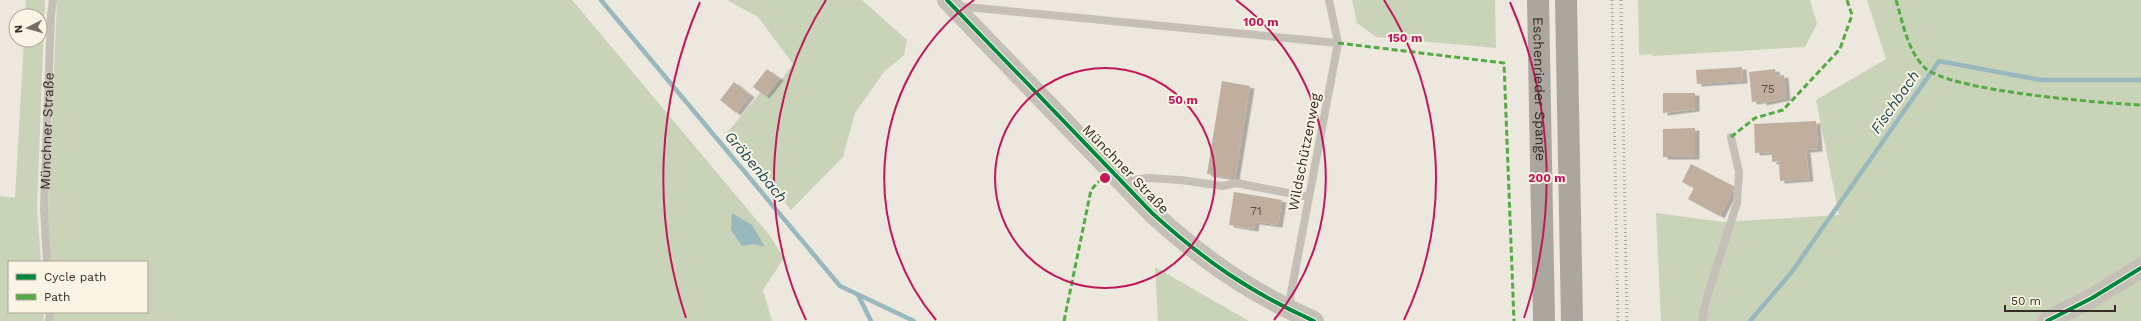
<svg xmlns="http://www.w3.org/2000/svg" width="2141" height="321" viewBox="0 0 2141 321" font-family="'Work Sans',sans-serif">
<defs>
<filter id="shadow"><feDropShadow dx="4.5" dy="2.5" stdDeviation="0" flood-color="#0004"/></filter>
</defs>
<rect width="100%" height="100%" fill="#ece8de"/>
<path fill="#c9d3b8" d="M26,0h19l-8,208 4,54h-32v50h35v9h-44v-125l15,2 9,-158h16v-24h-15z
M57,0h515l198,236 14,22 -21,32 9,31h-720v-9h95v-50h-97l-2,-51z
M727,0h135l45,40 -3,15 -20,17 -29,41 -12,44 -52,53 -64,-77 33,-40 8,4 25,-33 -35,-47z
M1352,0h143l1,48 -120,-11 -19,-14z
M1638,0h172l7,24 -12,23 -152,9 -1,-2 -13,1z
M1867,0h274v321h-480l-5,-108 67,9 116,-7 -23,-115 70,-41z
M1155,267l94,54h-91z"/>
<path fill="#99b8be" d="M732,213l20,12 13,22 -11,-3 -12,2 -11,-16z"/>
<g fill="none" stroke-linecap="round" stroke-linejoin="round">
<path stroke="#99b8be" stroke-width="4.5" d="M601,0l239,286 74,35
M858,295l13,26
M1750,321l41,-48 148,-212 102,19h100"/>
</g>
<path fill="#c0af9f" filter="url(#shadow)" d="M1742,67l1,14 -46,3 -1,-14z
M767,69l12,9 -14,18 -12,-9z
M1775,69l1,7 8,-1 2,23 -24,5v-2l-10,1 -3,-30z
M1222,81l28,5 -15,92h-3l-25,-4z
M734,82l16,13 -14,18 -16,-13z
M1663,93h32v16l-32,4z
M1816,121l2,28 -12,1 3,29 -29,2 -1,-20 -7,1v-10l-17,1 -1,-29z
M1695,128v29h-32v-28z
M1691,164l42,22 -1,6 -12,24 -32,-17 6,-11 -12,-6z
M1234,192l48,8 -4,25 -23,-3 -1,7 -25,-4z"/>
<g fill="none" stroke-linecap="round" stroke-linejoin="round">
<g stroke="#c5c0b7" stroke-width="8">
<path d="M957,6l381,37"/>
<path d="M1124,181l25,-3 32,2 42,6 13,-3 73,14"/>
<path id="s1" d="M47,262l-3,-54 7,-193 2,-15"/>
<path d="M1288,309l50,-266 -9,-43"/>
<path d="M49,321l1,-9"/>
<path d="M1702,321l5,-24 30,-94 2,-31 -8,-35"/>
</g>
<path stroke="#c5c0b7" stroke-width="20" d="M947,0l205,213c53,48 96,78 162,108
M2047,321l45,-23 49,-30"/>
<g stroke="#aba69e" stroke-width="22">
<path id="s2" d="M1538,0l6,321"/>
<path d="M1566,0l6,321"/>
</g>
<path stroke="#aca8a2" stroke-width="3" stroke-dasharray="1 3" stroke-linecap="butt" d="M1612,0l6,321
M1621,0l6,321"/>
<path stroke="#54ab44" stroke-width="3" stroke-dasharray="6 3" stroke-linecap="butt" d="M1896,0c7,23 11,49 28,67 23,24 178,36 217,38
M1338,43l166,20 10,258
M1731,137l24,-19 28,-8 57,-61 12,-34 -5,-15
M1064,321l27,-131 20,-22"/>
<defs>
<path id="cycleway" d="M947,0l205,213c53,48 96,78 162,108
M2047,321l45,-23 49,-30"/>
</defs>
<use href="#cycleway" stroke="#faf4e4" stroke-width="6"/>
<use href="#cycleway" stroke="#00873e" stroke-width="4"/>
</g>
<g fill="none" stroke="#c2185b" stroke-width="2">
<circle cx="1105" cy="178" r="110"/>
<path d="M936 320A221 221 0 0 1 974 0M1236 0A221 221 0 0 1 1274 320"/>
<path d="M806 320A331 331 0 0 1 826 0M1384 0A331 331 0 0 1 1404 320"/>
<path d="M686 318A442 442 0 0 1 700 2M1510 2A442 442 0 0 1 1524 318"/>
</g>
<g text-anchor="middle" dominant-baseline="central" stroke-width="4" stroke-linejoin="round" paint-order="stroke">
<g font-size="12" fill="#584e44">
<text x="1768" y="89">75</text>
<text x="1256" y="211">71</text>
</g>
<g font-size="14" fill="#352d26" stroke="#faf4e4">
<text stroke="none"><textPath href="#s2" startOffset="89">Eschenrieder Spange</textPath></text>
<text stroke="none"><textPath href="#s1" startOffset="131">Münchner Straße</textPath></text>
<text transform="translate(1304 152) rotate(-79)">Wildschützenweg</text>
<text transform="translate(1126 169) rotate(46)">Münchner Straße</text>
</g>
<g font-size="15" font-style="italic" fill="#1a4958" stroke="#faf4e4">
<text transform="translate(1895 102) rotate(-55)">Fischbach</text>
<text transform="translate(756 167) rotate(50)">Gröbenbach</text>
</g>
</g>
<circle cx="1105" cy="178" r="6" fill="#c2185b" stroke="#faf4e4" stroke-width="2"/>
<g font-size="12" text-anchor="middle" font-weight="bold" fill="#c2185b" stroke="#faf4e4" stroke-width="4" stroke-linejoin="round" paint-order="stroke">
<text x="1261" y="26">100 m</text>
<text x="1405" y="42">150 m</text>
<text x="1183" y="104">50 m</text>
<text x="1547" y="182">200 m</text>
</g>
<rect x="8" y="261" width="140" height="52" fill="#faf4e4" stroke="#aba498"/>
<rect x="16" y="274" width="20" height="6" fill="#00873e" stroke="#aba498"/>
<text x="44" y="281" font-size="12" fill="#352d26">Cycle path</text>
<rect x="16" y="294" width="20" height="6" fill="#54ab44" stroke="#aba498"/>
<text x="44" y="301" font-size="12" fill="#352d26">Path</text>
<g transform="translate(28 28) rotate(264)"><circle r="19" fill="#faf4e4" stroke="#aba498"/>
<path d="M0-3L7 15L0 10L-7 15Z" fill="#756e66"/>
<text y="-6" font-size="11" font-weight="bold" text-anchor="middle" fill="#352d26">N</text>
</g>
<path d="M2005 305v6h110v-6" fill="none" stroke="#352d26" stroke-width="2"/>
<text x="2011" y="305" font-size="12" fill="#352d26" stroke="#faf4e4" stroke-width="3" paint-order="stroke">50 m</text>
</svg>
